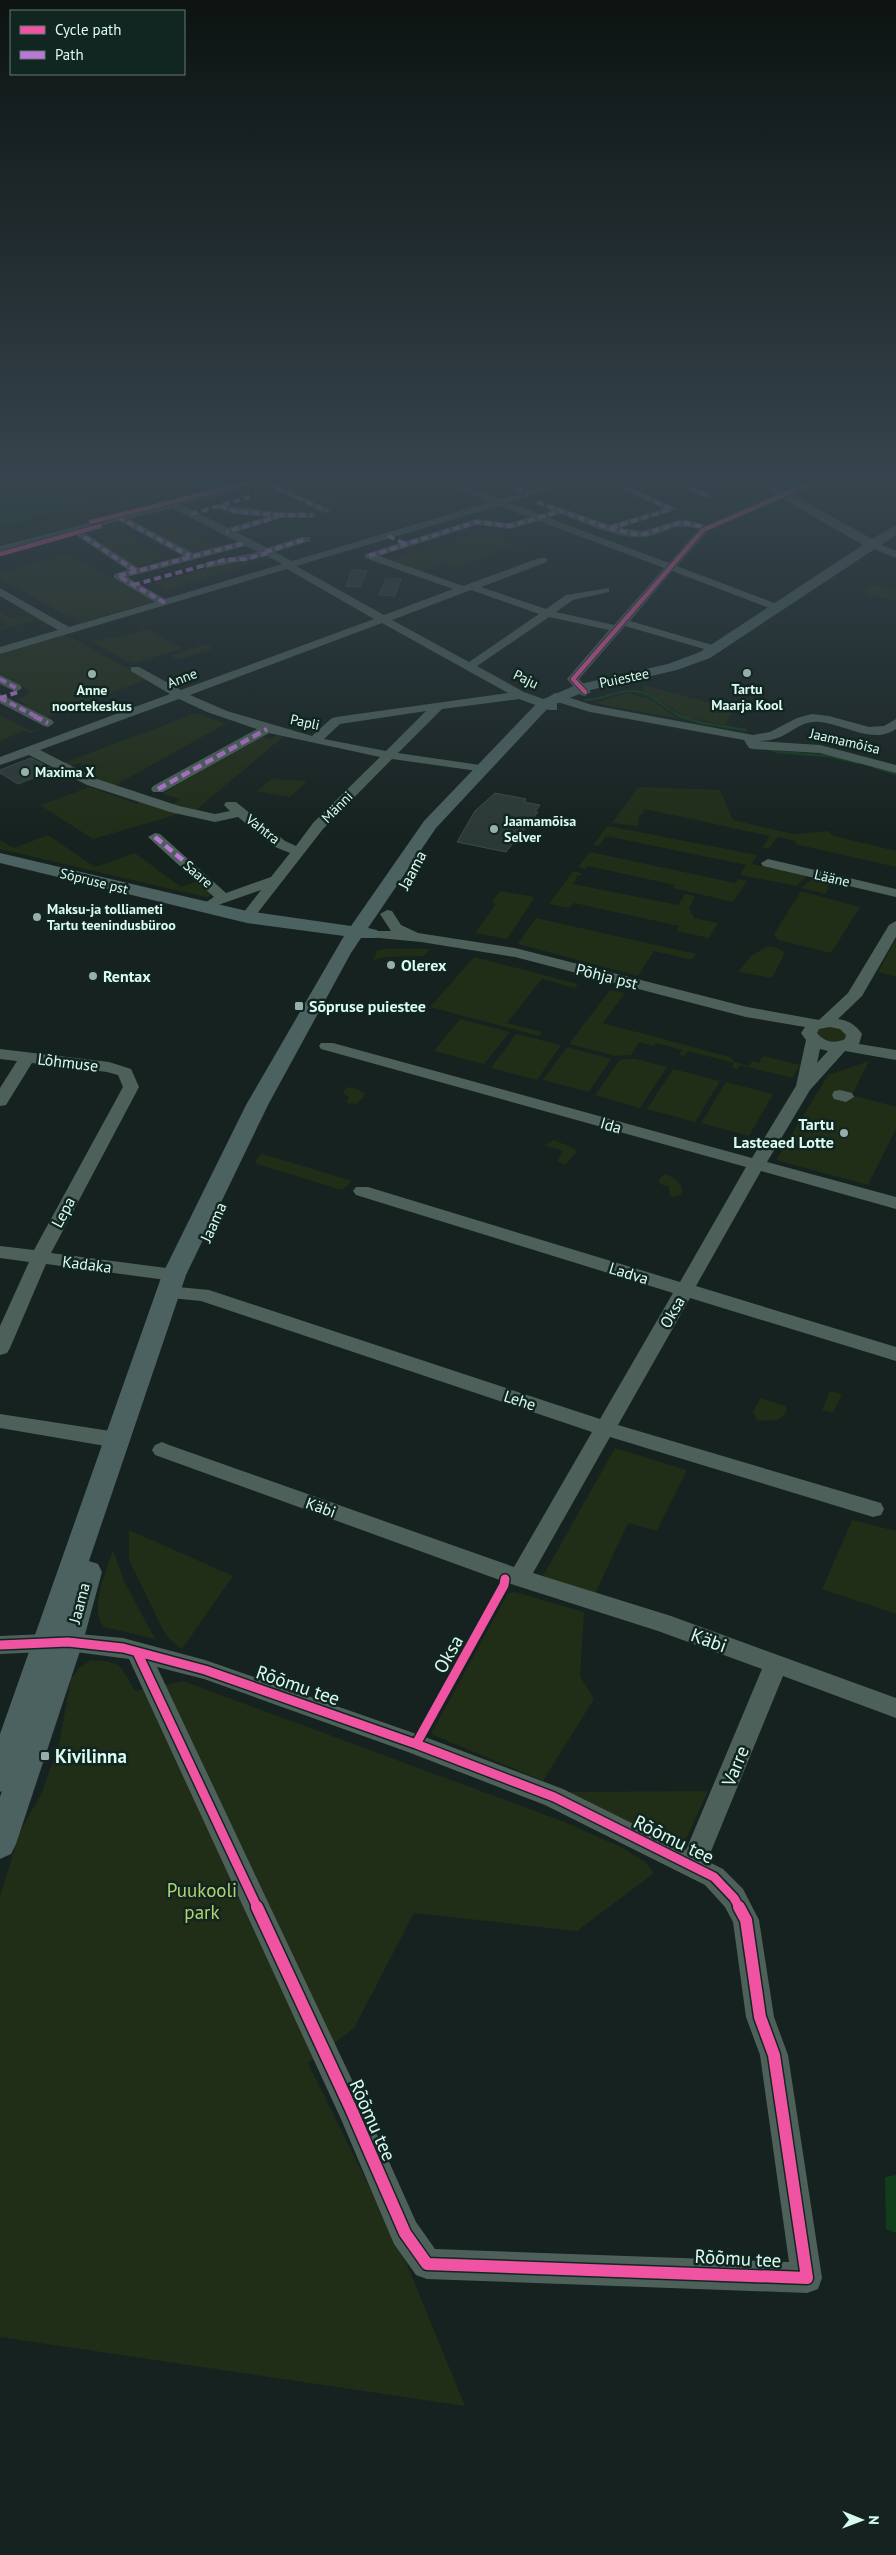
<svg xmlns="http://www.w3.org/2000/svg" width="896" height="2555" viewBox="0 0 896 2555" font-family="'PT Sans',sans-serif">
<rect width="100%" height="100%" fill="#16221f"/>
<path fill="#202d17" d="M270,483h53l17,31z
M124,499l26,6 -150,40v-11l85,-19 24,-12z
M88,501l13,3 -17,11 -13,1 -4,-2z
M110,525l9,1 -4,1 50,30 -29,11 -35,-24 5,-4 -10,-6 -12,-1z
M174,526l45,22 -33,6 -33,-18z
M493,533l43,17 -18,2 -12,-3 -50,18 -12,-5 -22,9 -30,-11 79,-26 9,4z
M67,554l88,47 -75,22 -80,-44v-6z
M263,556l8,2 -104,32 -13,-7 79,-22z
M870,584l26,6v11l-29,-7 -4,-4z
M27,611l23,14 -13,2 6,-3 -7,-4 -36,10v-3l8,-3 -8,-4v-8l12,7 14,-4 -4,-3z
M146,629l37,19 -50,16 -41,-22 20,-6 4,2z
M66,635l81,44 -103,40 -22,-12 6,-2 -11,-6 12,-5 -2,-1 4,-2 -31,-17v-20z
M206,644l8,4 -35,12 -8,-4z
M644,685l91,25 -11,15 -38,-8 -43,-26z
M628,693l24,7 26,19 -84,-16z
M197,713l28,11 -111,62 -26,-11 8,-4 -17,-8 -9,3 -7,-3z
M0,715l31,16 16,-5 -15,7 -8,-2 -24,10z
M279,734l6,1 -90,76 -23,-6 8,-6 -18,-5 98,-58 11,3z
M273,778c12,3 22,2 34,3l-17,16 -34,-6z
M90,787l46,17 7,-4 39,13 -89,26 -53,-34z
M642,787l78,3 13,30 60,14 35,-3 6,5 62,15v16l-101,-23 1,-3 -18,-4 -10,12 -6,-1 8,-12 -125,-27 -6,8 -1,9 -26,-3 26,-35z
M608,826l149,29 -5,9 56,11 -12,11 -56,-11 6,-10 -140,-29 -7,10 -6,-1z
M48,835l47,32 40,-14 46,34 20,-7 12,12 -4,5h-4l-205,-48v-9l14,8z
M590,852l145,31 3,-4 9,2 -14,21 -60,-14 2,-3 -87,-19 -3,3 -7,-2z
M573,871l8,2 1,3 -4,-1 -5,9 105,21 7,-11 10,2 -6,12 5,10 24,5 -9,15 -32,-7 2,-5 -105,-23 -5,5 -20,-4z
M813,878l18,3 -5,13 -25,-6z
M500,891l35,6 -28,42 -32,-6 21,-29 -4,-2z
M801,891l59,16 -29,46 -53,-13 -4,-6z
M536,918l160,36 -3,5h-5l-34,-8 -16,25 -120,-32z
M896,939v38l-18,-5z
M768,946l10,2 6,4 -1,5 -11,21 -34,-6 14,-17z
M384,949h46l-6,7 -40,1 -12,4 5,-10z
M474,957l104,27 -3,4 -33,-9 -35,44 35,9 -3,4 -109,-29z
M610,990l15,3 -22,30 127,34 4,5 15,4 3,-5 7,2 4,-7 37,9 -7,13 -53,-13 -3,4 -5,-1 2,-5 -46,-12 -3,5 -6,-1 3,-5 -26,-7 -2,3 -15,-4 -8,13 -15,1 -47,-12z
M460,1019l50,13 -26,32 -50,-13z
M829,1024l20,7 -6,13 -24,-3 -4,-13z
M516,1034l45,11 -24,35 -46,-12z
M567,1047l44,12 -22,33 -46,-12z
M624,1059h12l31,8 -27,41 -45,-13 24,-34z
M869,1061l-17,34 44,12v22l-28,56 -92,-25 52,-85z
M673,1069l47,12 -25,41 -48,-13z
M726,1082l47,12 -24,42 -48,-13z
M352,1087l13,6 -2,5 -7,6 -10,-1 3,-6 -6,-4 3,-5z
M554,1140l21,9 1,4 -11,12 -8,-4 6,-10 -18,-6z
M261,1154h2l89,27 -10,9 -85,-26 -2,-3z
M665,1174c10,4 15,7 18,17l-3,4 -7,2 -4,-3 1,-7 -10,-3 -1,-5z
M830,1391l12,3 -9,19 -11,-3z
M761,1398l24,8 2,4c-7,13 -17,11 -30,10l-4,-9z
M615,1448l72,22 -30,61 -29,-8 -33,71 -52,-18z
M852,1520l44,11v83l-74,-25z
M129,1530l104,46 -51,73 -14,-11 -5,-8 -34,-70z
M113,1550l11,31 31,58 -51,-12c-16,-18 3,-57 9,-77z
M515,1592l69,20 -4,64 14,23 -51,82 -112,-47 77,-141z
M91,1660c31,2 29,4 44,31l48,-10 379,140 59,26 23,14 10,12 -77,58 -163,-18 -60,115 -46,35 96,194 61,149 -465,-69v-441l20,-64 22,-40 17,-48 12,-65 8,-11z
M708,1791l-21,46 -11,11 -109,-56z"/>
<path fill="#113e1a" d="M0,483h74l14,12v6l-18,9 -70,16z
M896,2175v58l-10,-4 -1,-52z"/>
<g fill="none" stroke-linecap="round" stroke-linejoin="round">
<path stroke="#113e1a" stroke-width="2" d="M585,700c19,0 34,-11 50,-9 18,1 31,20 48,26"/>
<path stroke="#113e1a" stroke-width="2.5" d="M679,716l23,7 44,7
M769,749l9,3 51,4 29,7
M874,767l22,7"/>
</g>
<path fill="#2b3936" stroke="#3a4b47" d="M352,570l15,1 -7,16 -14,-1z
M386,579h15l-6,17 -16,-1z
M31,758l23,12 -36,14 -18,-11v-3z
M495,793l31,6 -2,3 16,3 -5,7h3l-32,40 -49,-10 18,-31z"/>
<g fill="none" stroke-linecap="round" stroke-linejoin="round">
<path fill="#4d615a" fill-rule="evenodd" d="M246,483h27l59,28 -8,2 -62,-30 -80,22 46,23 39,-11 -33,-3 -17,-6v-4l60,8 38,1v4l-3,1h-32l-44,14 31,16 35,-11h8v4l-35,11 17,9 198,-59 -47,-19h13l44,16 20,-5 -19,-11h12l17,8 26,-8h15l-62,20 31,11 11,-3 -6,-4 5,-3 60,21 53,-16 -54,-26h13l55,26 -56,19 22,3 39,-12 24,6 97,-42h13l-109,49 -30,34 103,39v4h-8l-100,-38 -42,50 89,26v4h-8l-86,-25 -46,53 12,13 -6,4 -4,-1 -14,-16 42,-49 -60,-13 -72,49 47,26 33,12v6h-8l-30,-11 -77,10 -44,44 82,12 6,4 -1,3 -93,-13 -69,70 -71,91 -5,1 -7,-4 21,-27 -43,15h-10l-2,-3 8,-5 -66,-60 7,-4 5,1 66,59 45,-16 19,-24 -15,-6 -37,-30 -23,5 -45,-10 -83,-27 -58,-30 -29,10v-8l170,-63 -39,-23v-4h8l42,23 193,-71 -87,-50 -287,85v-7l58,-17 -58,-34v-8l69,39 86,-25 -41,-24v-4l14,-4 -55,-37 -73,19v-6zM499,506l30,11 -19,6 -34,-4 -111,35v4l88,31 -69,26 -88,-49zM172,508l66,34 -45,11 -64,-34zM561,514c24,9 55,25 82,23 24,-2 27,-15 56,-8l-30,34 -120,-45zM119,521l64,35 -45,12 -56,-37zM539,521l125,47 -50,57 -58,-13 17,-12 36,-8v-4l-43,7 -20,14 -65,-22 66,-25v-4h-8l-76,28 -84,-30 98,-31 33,4zM246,546l12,6 -51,10 -5,3 5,3 60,-12 15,8 -117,35 -38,-22zM471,590l68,24 -70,48 -77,-42zM382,623l126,70 -172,24 -4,1 -20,18 -85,-25 -37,-16zM179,699l28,13 50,17 -104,57 -2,3 2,3h10l106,-59 111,24 -67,66 -17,23 -11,-5 -49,-39h-10l-2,3 6,6 -15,3 -36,-8 -82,-27 -57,-29zM426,711l-40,40 -62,-12 16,-15z
M674,483h13l26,13 -8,2z
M869,543h8l19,8v7l-27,-11z
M0,675l20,10 2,3 -6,4 -16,-8z
M555,693l37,12 161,30 17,-3 27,-14 15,-4 17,2 40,11 15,-1 12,-7v10c-23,16 -52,-5 -76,-7 -17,-2 -26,9 -40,15 -7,3 -15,4 -23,4l63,4 76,20v8l-76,-20 -67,-4 -4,-1 -5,-8 -154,-28 -39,-12 -2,-3z
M0,694l52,26 2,3 -6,4 -4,-1 -44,-23z
M768,859l128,30v8l-133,-31 -2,-3z
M387,910l5,1 9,14 17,8 97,15 232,59 72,13 29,-27 41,-68 7,-4v16l-34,59 -24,23c11,2 17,5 24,15l-3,10 37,6v10l-51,-9 -35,39 -43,72 129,35v12l-135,-38 -65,115 200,61v14l-206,-63 -72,127 263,78 3,6 -3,6 -8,2 -263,-80 -77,136 138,43 225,82v20l-113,-42 -76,185 16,8 20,20 16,31 15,97 14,38 34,223 -4,11 -11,4 -380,-14 -11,-4 -22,-31 -53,-125 -212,-460 -61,-8 -68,3v-18l68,-3 55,5 82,22 220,77 138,52 123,61 76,-181 -104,-38 -147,-47 -356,-129 -3,-5 3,-5 7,-3 7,3 345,122 78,-135 -391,-131 -41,-4 -2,-5 2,-5 7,-1 42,4 391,129 73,-126 -317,-98 -3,-4 3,-4h12l312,95 66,-115 -425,-118 -2,-3 2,-3h12l419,115 44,-72 10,-46 -5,-7 4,-6 -59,-10 -231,-60 -94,-15 -52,-5 -2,-3 2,-3h22l-11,-17zM830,1027l10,2 6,6 -1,4c-10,5 -21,3 -28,-6l2,-4zM820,1049l8,2 -11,12zM157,1667l47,12 204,73 137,53 160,80 20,22 8,15 13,95 14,38 29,207 -354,-13 -19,-27 -55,-123z
M0,1049l109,13 22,7 8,18 -88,166 123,16 7,2 2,4 -2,4 -7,2 -128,-17 -36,84 -3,5 -7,2v-29l29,-64 -29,-4v-12l34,4 89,-163 -5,-12 -11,-3 -75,-9 -26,42 -6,1v-18l17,-27 -17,-2z
M840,1090l12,3 2,4 -8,5 -12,-3 -2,-4 2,-4z
M0,1414l117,18 7,3 3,5 -3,5 -7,3 -117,-20z"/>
<path fill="#4c6260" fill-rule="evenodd" d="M756,483h15l101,56 24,-14v10l-186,123 -33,12 -91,21 -37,16 -113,121 -68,100 9,2 2,4 -2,4h-16l-10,15 -83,152 -82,170 -97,286 9,3 4,8 -19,70 -67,202 -5,10 -11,5v-62l2,-6 -2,1v-58l162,-459 84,-170 98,-169 -97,-13 -247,-60v-10l247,58 104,15 73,-105 115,-120 37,-16 92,-21 32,-12 163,-107z"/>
<path stroke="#ba77d6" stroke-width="4" stroke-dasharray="7 4" stroke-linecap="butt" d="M266,483l61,28
M506,483l23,11
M679,483l29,13
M464,489l21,-6
M537,502l71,26 26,6h10l38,-12 25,6
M220,506l14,5 43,4 -3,3 -48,14
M191,514l66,-19
M277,515h35
M118,517l72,39
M610,528l62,-19 -58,-26
M75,531l61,40
M388,536l18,8
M265,552l41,-13
M369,556l107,-34 34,4 51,-15
M133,585l91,-25 22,-1 21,-6
M165,603l-47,-27 127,-33
M0,679l16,9
M0,698l37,19
M0,698l18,-6"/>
<path stroke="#ba77d6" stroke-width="4.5" stroke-dasharray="9 4.5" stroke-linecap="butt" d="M34,716l14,7
M158,789l109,-60
M155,837l36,30"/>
<defs>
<path id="cycleway-far2" d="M91,522l157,-39
M0,554l100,-28
M585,692l-12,-13 130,-149 108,-47"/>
<path id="cycleway-far1" d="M0,1645l68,-3 55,6 82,22 211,74 138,53 160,80 20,21 6,11
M137,1652l121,257
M416,1744l88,-159 1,-6"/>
<path id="cycleway" d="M257,1907l94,202 54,124 22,31 380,14 -33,-223 -14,-38 -14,-97 -7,-13"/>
</defs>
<use href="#cycleway-far2" stroke="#122621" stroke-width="6"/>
<use href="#cycleway-far1" stroke="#122621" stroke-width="12"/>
<use href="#cycleway" stroke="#122621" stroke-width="15"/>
<use href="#cycleway-far2" stroke="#f153a3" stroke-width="4.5"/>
<use href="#cycleway-far1" stroke="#f153a3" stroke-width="9"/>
<use href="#cycleway" stroke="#f153a3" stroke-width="12"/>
</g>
<linearGradient id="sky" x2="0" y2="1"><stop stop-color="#0c1311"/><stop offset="0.57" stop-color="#36444d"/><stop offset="1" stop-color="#36444d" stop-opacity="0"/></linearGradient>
<rect width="896" height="841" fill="url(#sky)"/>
<g fill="#96afa8" stroke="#122621" stroke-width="2">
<circle cx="747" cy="673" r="5"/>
<circle cx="92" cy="674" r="5"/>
<circle cx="25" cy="772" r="5"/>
<circle cx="494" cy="829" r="5"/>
<circle cx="37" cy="917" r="5"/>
<circle cx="391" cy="965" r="5"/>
<circle cx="93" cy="976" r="5"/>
<rect x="294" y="1001" width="10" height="10" rx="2.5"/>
<circle cx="844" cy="1133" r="5"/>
<rect x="40" y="1751" width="10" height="10" rx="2.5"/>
</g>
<g text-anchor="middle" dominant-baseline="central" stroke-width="5" stroke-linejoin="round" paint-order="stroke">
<g font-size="14" fill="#dbfbf1" stroke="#122621">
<text transform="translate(182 678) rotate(-21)">Anne</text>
<text transform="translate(624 678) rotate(-12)">Puiestee</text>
<text transform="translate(526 679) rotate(26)">Paju</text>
<text transform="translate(305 722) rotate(12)">Papli</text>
<text transform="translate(845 741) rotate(13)">Jaamamõisa</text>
<text transform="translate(337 807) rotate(-45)">Männi</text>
<text transform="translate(263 829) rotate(38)">Vahtra</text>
<text transform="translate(198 874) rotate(41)">Saare</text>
<text transform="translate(832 878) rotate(13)">Lääne</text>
<text transform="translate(94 881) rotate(14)">Sõpruse pst</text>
</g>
<g font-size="14" font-weight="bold" fill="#dbfbf1" stroke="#122621" text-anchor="start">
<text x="747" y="689" text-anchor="middle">Tartu<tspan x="747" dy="16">Maarja Kool</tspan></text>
<text x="92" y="690" text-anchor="middle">Anne<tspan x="92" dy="16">noortekeskus</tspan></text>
<text x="35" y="772">Maxima X</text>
<text x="504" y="821">Jaamamõisa<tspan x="504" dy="16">Selver</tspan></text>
<text x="47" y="909">Maksu-ja tolliameti<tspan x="47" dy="16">Tartu teenindusbüroo</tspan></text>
</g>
<g font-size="16" fill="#dbfbf1" stroke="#122621">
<text transform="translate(412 870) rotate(-62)">Jaama</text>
<text transform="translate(607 976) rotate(14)">Põhja pst</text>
<text transform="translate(68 1062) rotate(7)">Lõhmuse</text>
<text transform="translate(611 1125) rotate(16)">Ida</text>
<text transform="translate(63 1212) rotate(-62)">Lepa</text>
<text transform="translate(213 1222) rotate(-66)">Jaama</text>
<text transform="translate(87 1264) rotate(7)">Kadaka</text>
<text transform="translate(629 1273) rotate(17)">Ladva</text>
<text transform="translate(672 1312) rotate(-60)">Oksa</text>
<text transform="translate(520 1400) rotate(18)">Lehe</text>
<text transform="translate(321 1507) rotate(20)">Käbi</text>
<text transform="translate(79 1603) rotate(-75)">Jaama</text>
</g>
<g font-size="16" font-weight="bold" fill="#dbfbf1" stroke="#122621" text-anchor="start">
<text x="401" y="965">Olerex</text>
<text x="103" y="976">Rentax</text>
<text x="309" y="1006">Sõpruse puiestee</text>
<text x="834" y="1124" text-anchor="end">Tartu<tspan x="834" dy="18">Lasteaed Lotte</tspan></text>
</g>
<g font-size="19" fill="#dbfbf1" stroke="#122621">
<text transform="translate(709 1640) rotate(20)">Käbi</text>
<text transform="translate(448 1654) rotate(-61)">Oksa</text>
<text transform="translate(298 1685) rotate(19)">Rõõmu tee</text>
<text transform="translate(735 1766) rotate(-68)">Varre</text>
<text transform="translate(674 1839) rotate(26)">Rõõmu tee</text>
<text transform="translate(373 2120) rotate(66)">Rõõmu tee</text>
<text transform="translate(738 2258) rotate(3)">Rõõmu tee</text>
</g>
<g font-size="19" font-weight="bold" fill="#dbfbf1" stroke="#122621" text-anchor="start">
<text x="55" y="1756">Kivilinna</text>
</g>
<g font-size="19" fill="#b4d46e" stroke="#122621">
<text x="202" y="1890">Puukooli<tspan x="202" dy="22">park</tspan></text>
</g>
</g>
<rect x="10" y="10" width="175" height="65" fill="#122621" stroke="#627b74"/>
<rect x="20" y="26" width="25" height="8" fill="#f153a3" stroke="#627b74"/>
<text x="55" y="35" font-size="15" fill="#dbfbf1">Cycle path</text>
<rect x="20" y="51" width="25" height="8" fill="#ba77d6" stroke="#627b74"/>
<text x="55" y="60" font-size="15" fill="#dbfbf1">Path</text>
<g transform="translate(861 2520) rotate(91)" stroke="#122621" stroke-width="4" paint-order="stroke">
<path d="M0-4L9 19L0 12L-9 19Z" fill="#dbfbf1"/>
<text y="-8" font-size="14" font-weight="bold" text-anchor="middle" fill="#dbfbf1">N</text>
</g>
</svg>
